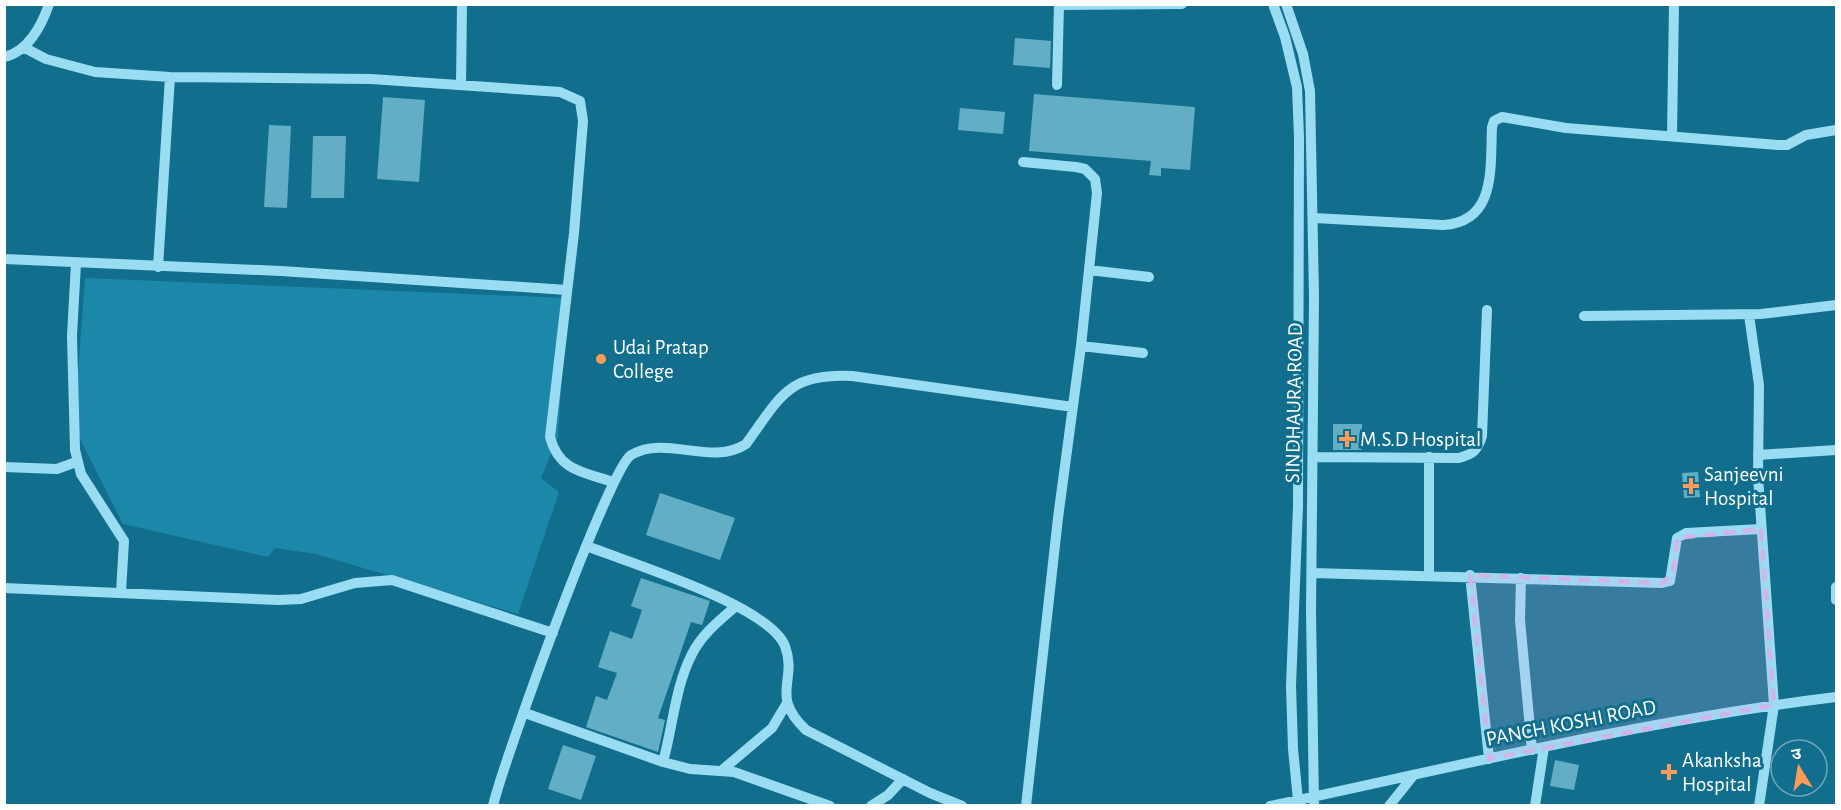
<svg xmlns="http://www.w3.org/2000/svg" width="1841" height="810" viewBox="0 0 1841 810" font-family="'Alegreya Sans','Noto Sans Devanagari',sans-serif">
<rect width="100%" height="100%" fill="#116e8d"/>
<path fill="#1c88a9" d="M85,278l482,20 -9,139 -17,41 18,14 -41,122 -202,-60 -41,-6 -7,9 -145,-33 -49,-97z"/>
<path fill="#62aec5" d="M1015,38l36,3 -1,27 -37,-3z
M1034,94l161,13 -5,63 -29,-2v8l-12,-1 2,-14 -122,-10z
M383,97l42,3 -6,82 -42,-3z
M960,108l45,4 -2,22 -45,-4z
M269,125l22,1 -4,82 -23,-1z
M313,136h33l-2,62h-33z
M1333,424h29v26h-29z
M1698,472l2,25 -16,1 -2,-25z
M660,493l75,25 -15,42 -74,-25z
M641,578l69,23 -8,24 -11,-3 -33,96 7,2 -7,32 -72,-25 10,-31 11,4 10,-27 -19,-6 12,-36 22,8 10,-29 -11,-4z
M563,745l33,11 -15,44 -33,-11z
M1555,760l24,5 -5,25 -24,-4z"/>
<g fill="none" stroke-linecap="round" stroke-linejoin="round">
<path stroke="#9addf2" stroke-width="10" d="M1273,4l12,33 12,50 2,50 -1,369 -7,180 2,63 5,51 3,6
M1286,4l17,50 7,37 4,206 -3,314 3,195
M1059,5l123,-1
M23,47l23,12 49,13 75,5 201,2 189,13 20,9 3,20 -9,112 -24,204c9,34 33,35 63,45
M4,57c24,-5 38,-32 45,-53
M461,85l1,-81
M1057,85l2,-81
M1672,136l2,-132
M1023,162l53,5 9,2 10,10 2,14 -16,153 -23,172 -32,288
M1314,218l129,7c54,-3 47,-58 49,-98l2,-6 8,-4 64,11 212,17h9l19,-10 30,-5
M4,259l277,12 286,19
M76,263l-4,73 3,114 6,24 43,67 -3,51
M158,267l12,-190
M1089,270l60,7
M1749,315l10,70 -1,91 16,229 -15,101
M1584,316l177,-2 75,-9
M1081,346l62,7
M1758,455l78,-5
M1313,457l146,1c14,-4 19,-8 23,-22l5,-126
M4,467l53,2 19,-7
M587,546c42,17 182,59 198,100 13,35 -16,49 21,84l124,63 32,13
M1312,573l350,10 8,-2 7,-43 9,-5 75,-4
M1429,575v-118
M1470,575l19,184
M1521,578l-1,42 12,130
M1836,587v13
M4,588l274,12 23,-1 54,-16 37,-3 161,53
M525,713l138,49 27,7 44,3 96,34
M663,762c10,-36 12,-75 29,-108 10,-20 28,-34 44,-48
M721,771l51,-43 15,-25
M493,806c9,-41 116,-337 138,-351 35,-21 80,12 115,-11 35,-48 42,-71 106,-68l221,31
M871,806l17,-11 15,-16
M1270,806c188,-40 376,-86 566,-109
M1389,806l24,-30
M1535,806l9,-59"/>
</g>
<path fill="#d1b5e9" fill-opacity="0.2" stroke="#d1b5e9" stroke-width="4.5" stroke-dasharray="12 8" stroke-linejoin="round" d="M1761,529l13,176 -285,54 -19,-184 192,8 11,-10 4,-35z"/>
<g fill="#ff9b5a" stroke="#116e8d" stroke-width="2">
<circle cx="601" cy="359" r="6"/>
<path d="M1344 430h6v6h6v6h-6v6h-6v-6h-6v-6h6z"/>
<path d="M1688 477h6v6h6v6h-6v6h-6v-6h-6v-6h6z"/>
<path d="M1666 763h6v6h6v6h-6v6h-6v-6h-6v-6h6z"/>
</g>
<g text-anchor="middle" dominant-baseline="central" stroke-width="6" stroke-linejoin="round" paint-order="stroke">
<g font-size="21" fill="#fff" stroke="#116e8d" text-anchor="start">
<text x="613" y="347">Udai Pratap<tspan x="613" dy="24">College</tspan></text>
<text x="1360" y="439">M.S.D Hospital</text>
<text x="1704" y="474">Sanjeevni<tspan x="1704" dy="24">Hospital</tspan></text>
<text x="1682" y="760">Akanksha<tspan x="1682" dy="24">Hospital</tspan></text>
</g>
<g font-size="21" fill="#fff" stroke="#116e8d">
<text transform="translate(1294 403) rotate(-89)">SINDHAURA ROAD</text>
<text transform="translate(1571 723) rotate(-11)">PANCH KOSHI ROAD</text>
</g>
</g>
<rect width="1841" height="810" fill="none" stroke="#ffffff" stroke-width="12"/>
<g transform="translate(1799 768) rotate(349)"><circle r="28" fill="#116e8d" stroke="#70a8bb" stroke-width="1.5"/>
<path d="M0-4.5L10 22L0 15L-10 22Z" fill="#ff9b5a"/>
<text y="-9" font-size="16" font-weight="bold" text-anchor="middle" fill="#ffffff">उ</text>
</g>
</svg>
